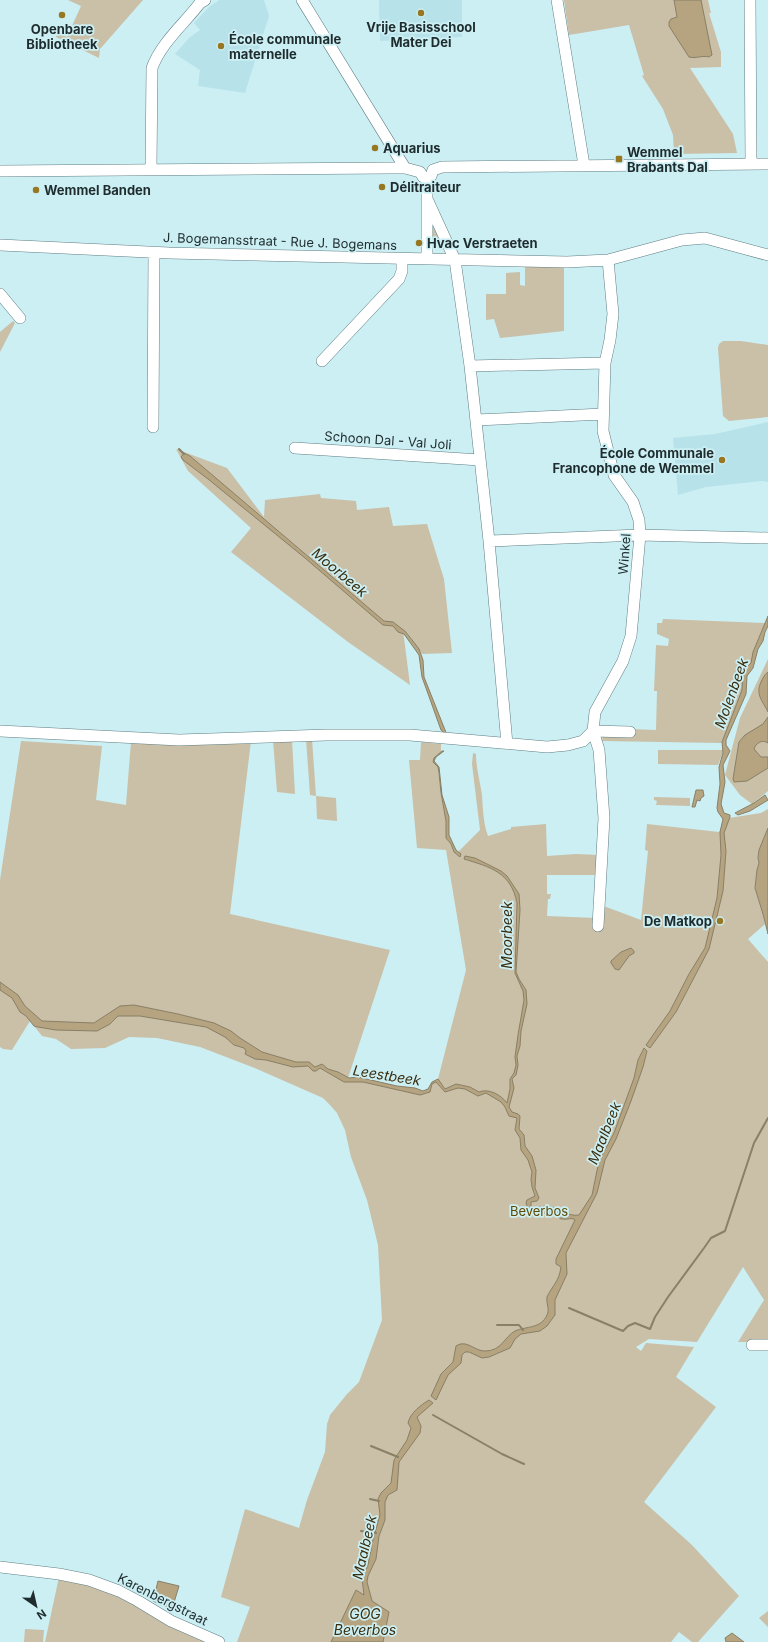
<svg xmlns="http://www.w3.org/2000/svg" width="768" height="1642" viewBox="0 0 768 1642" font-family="Inter,sans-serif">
<rect width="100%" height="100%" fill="#cceff4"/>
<path fill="#b7e2e9" d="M219,0h45l5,16 -24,77 -47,-7 2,-16 -25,-16 14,-16 11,-8 -6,-7 15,-16z
M379,0h83v37l-82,4z
M768,422v60l-6,-1 -56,6 -28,8 -5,-57 42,-4z"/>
<path fill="#cabfa7" d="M68,0h75l-43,49 -1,9 -43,-21 2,-5 9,5 14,-31z
M564,0h144l3,13h-2l12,39v15l-31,1 43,66 4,19 -63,1 -1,-19 -10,-26 -21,-33 2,-1 -15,-50 -60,10z
M432,221l13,27h-13z
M525,267h39v64l-64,7 -6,-19 -8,1v-26h20v-21l14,-1v13l5,1z
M13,321l2,2 -15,29v-20z
M723,341h18l27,4v72l-39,4 -6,-5 -5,-68 1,-4z
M176,449l51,19 37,49 1,-17 55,-6 1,4 35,3 1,9 32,-3 4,19 34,-2 17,55 8,74 -30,1 -15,-22 -4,-2 7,55 -62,-43 -117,-90 20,-24 -63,-57z
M663,619l102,4 -14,40 -6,6 -3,21 -20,53 -120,-2 1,-7 27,-5 26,1 1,-39h-3l2,-46 12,1 1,-7 -12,-5v-11h5z
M768,659v132l-16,13 -12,-9 -15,-20 15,-57z
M306,739h6l4,57 20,2 1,23 -20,-2 -1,-23 -6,-1z
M273,740h19l3,54 -18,-2z
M21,741l81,5 -6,54 30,5 5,-63 120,-1 -21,173 160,36 -42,128 10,-1 39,9 18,2 8,3 5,-2 4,-7 6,-3 28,-109 -20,-120 -29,-2 -8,-88h11l1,-18 20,2v7h1l-8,7v5l4,4 3,28 5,26v10l2,10 3,3 2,7 3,-1 2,2 22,-22 -8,-66 1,-11 3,1c0,14 4,27 6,41 1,14 1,27 6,41l23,-7v-2l35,-3 1,32 29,-2 24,1 -2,20h-51v19h4l-1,5h-2l-1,17 49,2 5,-13 40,15 7,-69 -3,-1 2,-26 72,8 10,-14 32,-5 7,-4v19l-10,30 1,5 -2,7 -2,18 8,26 2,10 -17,15 20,23v380h-30l26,-42 -21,-33 -46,75 -48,-3 -13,8 5,4 5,-8 48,4 -18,30 40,30 -72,95 48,43 47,51 -41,46h-6l-13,-10 -8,10h-434l13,-35 -29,-10 24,-88 54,19 8,-28 18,-48 2,-28 3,-9 17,-21 12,-12 23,-62 -4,-75 -11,-45 -16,-43 -6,-27 -8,-17 -7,-8 -7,-7 -66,-29 -57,-22 -43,-9 -28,-1 -24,11 -34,1 -15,-10 -14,-3 -12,-15 -18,29 -9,-1 -3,-2v-167z
M658,750h65v2l-5,13 -60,-1z
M654,797l36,1v8l-34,-1 1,-4 -3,-1z
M59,1577l49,13 104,52h-167z
M768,1611v16l-9,-9z
M25,1629l19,1 -1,12h-19z"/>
<path fill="#b5a47f" stroke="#888067" d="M674,0h27l11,55 -3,2c-7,-2 -13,2 -20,0l-20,-31v-4l2,-3 6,-2z
M184,453l6,3 194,165 9,1 13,10 13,17 4,11 1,17 23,58 -6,-5 -19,-53 -3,-22 -15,-21 -6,-2 -5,-6 -10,-1 -78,-67 -97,-79 -25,-19 -2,-3z
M768,616v10l-3,6 -2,9 -5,8 -5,19 -6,8 -1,18 -20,46v5l4,6 -7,14 2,17 -4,22 3,9 6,2v2l-6,16 2,18 -3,40 -14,58 -33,63 -26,36 -4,-3 24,-34 19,-37 16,-26 12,-50 4,-43 -1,-23 3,-13 -5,-7 -1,-4 3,-24 -1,-17 4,-14 -1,-11 20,-52 1,-19 8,-8 2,-11z
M768,672v40c-5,-11 -13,-17 -7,-30 2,-4 3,-7 7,-10z
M768,717v26c-6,-4 -12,0 -14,6l7,8h7v11l-21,13 -13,1 -1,-3 6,-37 6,-7 18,-11z
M442,751h2l-8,6 -2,4 5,6 3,28 7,22v18l7,15 5,4 -1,3 -6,-5 -3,-8 -5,-6v-17l-5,-28 -2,-20 -1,-6 -5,-5 1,-4z
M696,790h7l1,6 -3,2 -1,3 -3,-1 -2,7h-3z
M765,795l3,5 -18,11 -12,4 -3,-2 19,-10z
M768,828v106l-5,-20 -8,-26 2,-18 2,-7 -1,-5 1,-8z
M465,856l10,2 26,13 6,5 12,18 1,16 -4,62 3,7 7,11 1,14 -6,27 -1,15 -3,10 1,9 -2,10 -4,4 2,9 -5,19 3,5 6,2 2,2 -1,13 5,6 1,11 7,10 4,14 -1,18 4,10 -2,3 -6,1v4c5,3 11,0 17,0 11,2 20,11 31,9l13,-20 7,-34 15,-28 20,-55 4,-18 6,-12 3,3 -4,16 -12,34 -15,38 -11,21 -8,33 -31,60 1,21 -12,26v15l-8,11 -7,5 -19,3 -6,5 -5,9 -21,9 -7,1 -13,-6h-4l-3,3 -1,8 -13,12 -12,25 -5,-4 10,-22 12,-12 3,-16c11,-7 18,5 29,5 17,0 19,-14 30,-20 11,-5 26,-2 32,-16 3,-5 -1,-12 0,-18 5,-11 12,-15 14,-30l-5,-3v-5l19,-39c-4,-3 -7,0 -12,-1 -5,0 -2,-1 -6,-3 -8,-4 -23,-2 -29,-7l-2,-6 1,-3 8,-4 -3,-9 -1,-8 1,-7 -4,-12 -7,-10 -1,-12 -5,-8 2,-12 -8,-2 -4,-9 -4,-5 -15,-9 -8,3 -13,-7 -7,-1 -13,4 -9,-10 -4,2 -2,8 -10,3 -57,-13h-19l-24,-14 -4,3h-3l-5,-5 -15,1 -27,-7 -11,-1 -10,-5 1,-3 -2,-3 -10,-3 -9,-8 -19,-10 -66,-11h-22l-8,8 -13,7 -41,-1 -18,-3 -4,-1 -8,-10 -6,-4 -8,-14 -12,-8v-8l18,13 7,11 17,15 52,2 26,-17 14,-1 44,9 36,9 17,8 9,7 22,14 34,10h13l6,5 7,-3 6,5 10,3 11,6 9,-1 39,9 18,2 8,3 5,-2 4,-7 6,-3 7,10 11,-5 14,3 9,5c10,-4 22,3 28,11l3,-14v-10l4,-6 2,-8 -1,-8 3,-22 6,-35 -1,-9 -8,-18 2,-70c-6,-31 -27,-36 -53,-44z
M631,948l3,3v2l-5,3 -10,14 -4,-1 -4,-6v-2l10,-9z
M429,1400l4,3 -16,14 4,9 -1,7 -21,29 -2,28 -9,5 -3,7v18l-6,16 -3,23 -8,17 -1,6 5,19 17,11 -6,30h-52l25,-52 8,5 -2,-17 6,-13 5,-25 7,-25 -2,-16 3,-6 10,-10 3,-23 13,-20 4,-12 -3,-5c2,-10 13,-18 21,-23z
M158,1581l21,5 -7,23 -19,-8z
M732,1633l12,9h-18l-1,-4z"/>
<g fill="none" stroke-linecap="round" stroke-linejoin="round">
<path stroke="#888067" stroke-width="2" d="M179,449l5,5
M569,1308l54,23 5,-5 7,-3 15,6 5,-12 13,-20 36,-49 7,-10 14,-7 29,-88 14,-25
M497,1325h22l4,5
M433,1415l69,39 22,10
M371,1446l27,11
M370,1499l9,2
M361,1531l15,2"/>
<defs>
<path id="minor" d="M302,0l103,168
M557,0l27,165
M750,0l1,164
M151,169l1,-101c9,-25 32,-44 48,-65l5,-3
M433,170l9,-3 326,-3
M0,171l390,-3h15l15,4 3,5 4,1 4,-2 2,-6
M428,201l27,59 15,106 19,175 18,203
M0,245l169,8 398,9 41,-2 74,-20 23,-2 63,17
M427,259v-81
M0,294l20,24
M322,361l77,-82 3,-8v-12
M470,366l135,-3
M476,420l127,-6
M153,427l1,-175
M295,448l185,12
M489,541l151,-6 128,3
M0,731l179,9 147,-5h84l137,12 21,-2 15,-4 10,-10
M593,731l37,1
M598,926l6,-108 -5,-68 -6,-19 2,-19 28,-51 8,-25 9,-101 -1,-15 -6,-18 -19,-27 -11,-44 2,-68 5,-23 3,-26 -5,-54
M752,1345h16
M0,1567l59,7 30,6 30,11 19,10 33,20 48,21"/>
</defs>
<use href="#minor" stroke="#5f7e83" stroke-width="12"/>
<use href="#minor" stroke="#fff" stroke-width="11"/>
</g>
<g fill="#977720" stroke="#cceff4" stroke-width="1.5">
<circle cx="421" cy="13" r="4"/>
<circle cx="62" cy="15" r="4"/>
<circle cx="221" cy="46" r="4"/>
<circle cx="375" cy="148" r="4"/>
<rect x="615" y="155" width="8" height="8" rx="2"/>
<circle cx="382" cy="187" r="4"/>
<circle cx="36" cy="190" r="4"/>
<circle cx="419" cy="243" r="4"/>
<circle cx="722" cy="460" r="4"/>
<circle cx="720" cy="921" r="4"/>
</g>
<g text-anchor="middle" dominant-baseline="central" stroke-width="3.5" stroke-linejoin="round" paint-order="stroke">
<g font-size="13" font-weight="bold" fill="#1f2c2e" stroke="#cceff4" text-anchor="start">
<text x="421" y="27" text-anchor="middle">Vrije Basisschool<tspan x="421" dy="15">Mater Dei</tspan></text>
<text x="62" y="29" text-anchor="middle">Openbare<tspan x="62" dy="15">Bibliotheek</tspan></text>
<text x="229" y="39">École communale<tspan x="229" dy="15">maternelle</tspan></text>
<text x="383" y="148">Aquarius</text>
<text x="627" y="152">Wemmel<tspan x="627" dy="15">Brabants Dal</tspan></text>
<text x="390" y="187">Délitraiteur</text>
<text x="44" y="190">Wemmel Banden</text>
<text x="427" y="243">Hvac Verstraeten</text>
<text x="714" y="453" text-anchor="end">École Communale<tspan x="714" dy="15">Francophone de Wemmel</tspan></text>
<text x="712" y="921" text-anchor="end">De Matkop</text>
</g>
<g font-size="13" fill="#1f2c2e" stroke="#cceff4">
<text transform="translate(280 241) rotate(2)">J. Bogemansstraat - Rue J. Bogemans</text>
<text transform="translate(388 440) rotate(4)">Schoon Dal - Val Joli</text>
<text transform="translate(624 554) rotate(-86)">Winkel</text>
<text transform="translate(163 1599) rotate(27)">Karenbergstraat</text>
</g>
<g font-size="13" fill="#614902" stroke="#cceff4">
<text x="539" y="1211">Beverbos</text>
</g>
<g font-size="14" font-style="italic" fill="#3b2e0e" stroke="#cceff4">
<text transform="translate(340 572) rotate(40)">Moorbeek</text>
<text transform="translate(731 693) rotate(-70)">Molenbeek</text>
<text transform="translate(506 935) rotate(-90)">Moorbeek</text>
<text transform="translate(387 1075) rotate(9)">Leestbeek</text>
<text transform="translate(604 1133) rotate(-68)">Maalbeek</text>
<text transform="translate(364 1547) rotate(-77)">Maalbeek</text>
<text x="365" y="1613">GOG<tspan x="365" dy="16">Beverbos</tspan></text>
</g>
</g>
<g transform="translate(36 1606) rotate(146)" stroke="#cceff4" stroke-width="3" paint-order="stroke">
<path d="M0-3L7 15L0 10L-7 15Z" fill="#1f2c2e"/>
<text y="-6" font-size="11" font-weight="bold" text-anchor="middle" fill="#1f2c2e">N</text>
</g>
</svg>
